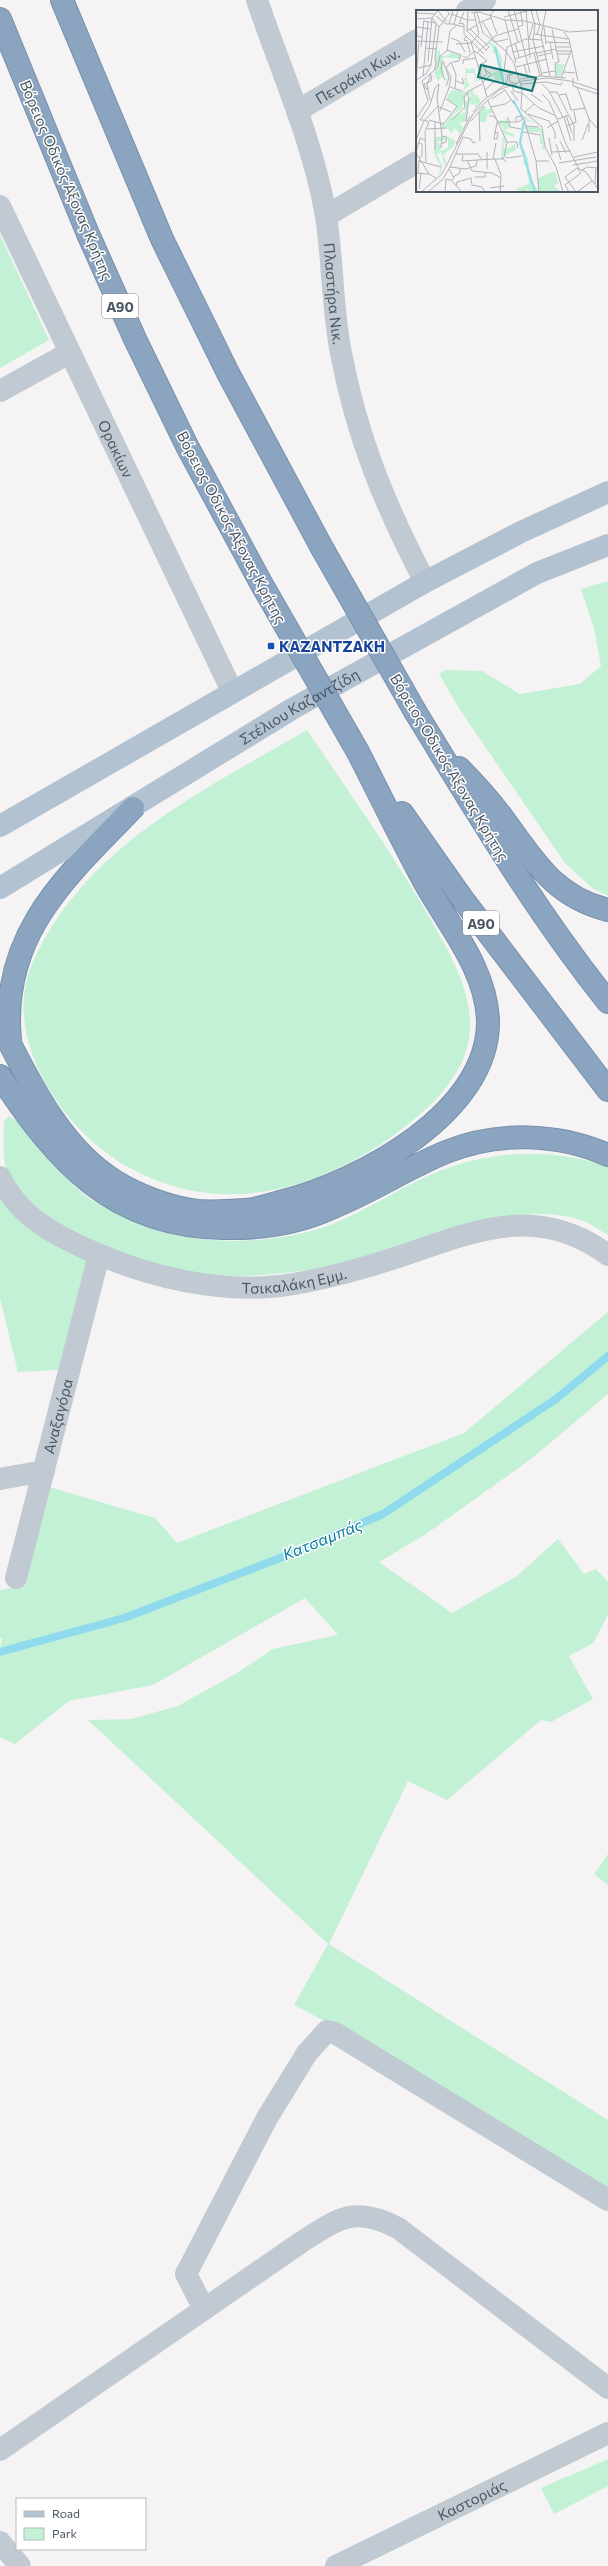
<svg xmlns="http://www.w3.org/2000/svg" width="608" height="2566" viewBox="0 0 608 2566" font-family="Commissioner,sans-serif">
<rect width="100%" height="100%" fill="#f5f3f3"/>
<path fill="#c3f1d5" d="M0,235l49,105 -49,28z
M608,581v315l-16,-8 -27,-25 -105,-153 -21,-36 6,-4 37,1 38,23 60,-10 21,-18 -7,-38 -13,-39z
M307,730c41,61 84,121 121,185 19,33 41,69 42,108 1,43 -31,77 -63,102 -52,42 -122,73 -190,69 -39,-3 -78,-17 -109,-40 -55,-40 -106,-123 -75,-192 51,-115 171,-172 274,-232z
M9,1116c31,19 46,54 73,77 12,10 31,19 46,26 60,29 146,28 207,4 37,-15 70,-39 107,-53 52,-20 114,-22 166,-3v68c-8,-4 -16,-11 -24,-14 -71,-24 -144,20 -211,37 -33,8 -67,13 -100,16 -71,8 -123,-8 -187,-35 -30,-12 -71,-35 -80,-69 -4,-15 -2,-33 -2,-49z
M0,1192l87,69 -29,109 -40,2 -18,-74z
M608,1312v82l-77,65 -105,75 -47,28 73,51 65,-37 41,-37 26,35 12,-5 12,13v33l-15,28 -24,13 24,43 -42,23 -10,-2 -94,80 -39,-19 -79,163 279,176v68l-225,-136 -89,-47 34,-61 -240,-224 43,-1 47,-13 59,-33 36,-24 65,-14 -33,-37 -152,87 -84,16 -54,43 -15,-7v-89l2,-10h-2v-48l25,-4 24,-99 106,31 22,25 287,-110z
M608,1854v31l-14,-11z
M608,2459v27l-54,28 -13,-26z"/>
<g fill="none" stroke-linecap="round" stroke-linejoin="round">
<path stroke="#90daee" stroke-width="8" d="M0,1652l124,-34 156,-60 103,-44 173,-115 52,-43"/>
<defs>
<path id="highway" d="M62,0l100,239 66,134 94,175
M0,19l88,215 47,105 52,107 74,137
M416,713c61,99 119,198 192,289
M459,768c17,17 32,34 46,53 30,41 50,76 103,89
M402,813l59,84 147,193
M0,1024c29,57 60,124 116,158 23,14 55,26 82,29 15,1 33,0 48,-1 13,-1 26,-6 38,-9 76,-20 206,-88 204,-181 -2,-52 -40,-95 -64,-139 -23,-42 -44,-86 -66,-129
M10,1040c-10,-106 56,-163 123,-232
M0,1076c57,86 112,150 223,152 37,1 75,-5 108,-20 40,-16 76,-40 115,-56 52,-21 112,-19 162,3"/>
</defs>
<use href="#highway" stroke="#7690ad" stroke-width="24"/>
<g stroke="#c1cad2" stroke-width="22">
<path id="s1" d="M257,0c24,71 56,141 69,216 7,45 6,92 15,137 16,85 44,152 84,229"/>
<path d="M467,11l18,-11"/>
<path id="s2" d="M297,111l120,-71"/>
<path id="s3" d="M0,206l232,485"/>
<path d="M326,216l91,-54"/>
<path d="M0,391l69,-38"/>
<path id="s4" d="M0,1177c19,40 55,58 93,75 57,25 124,41 187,34 39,-5 78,-16 115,-28 76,-25 140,-57 213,-3"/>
<path d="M0,1479l44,-8"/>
<path id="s5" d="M16,1578l83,-323"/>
<path d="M204,2309l-18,-35 81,-156 40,-65 20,-22 8,2 273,167"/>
<path d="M0,2450l303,-209c37,-24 53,-35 95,-13l210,160"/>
<path d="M0,2542l20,24"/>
<path id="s6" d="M336,2566l272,-133"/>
</g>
<g stroke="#b3c2d1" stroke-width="22">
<path d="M0,826l425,-244 96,-50 87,-40"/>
<path id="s7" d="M0,888l292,-179 245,-136 71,-28"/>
</g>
<use href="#highway" stroke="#8ba5c1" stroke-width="22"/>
<defs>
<path id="highway-bridge" d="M322,548l94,165
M261,583l97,169"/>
</defs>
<use href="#highway-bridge" stroke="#7690ad" stroke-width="24" stroke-linecap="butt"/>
<use href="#highway-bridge" stroke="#8ba5c1" stroke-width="22"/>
</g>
<rect fill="#1a4fb4" stroke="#fff" stroke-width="1.5" x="267" y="642" width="8" height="8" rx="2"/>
<g text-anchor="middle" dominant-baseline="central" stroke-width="3" stroke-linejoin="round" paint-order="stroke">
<g fill="#fff" stroke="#808990" stroke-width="1">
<rect x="102" y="294" width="36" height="24" rx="3"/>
<rect x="463" y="911" width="36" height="24" rx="3"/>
</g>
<g font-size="14" font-weight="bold" fill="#4a5661">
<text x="120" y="306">Α90</text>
<text x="481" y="923">Α90</text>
</g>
<g font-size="15" fill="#4a5661" stroke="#fff">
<text stroke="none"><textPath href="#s2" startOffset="70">Πετράκη Κων.</textPath></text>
<text transform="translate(67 180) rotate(67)">Βόρειος Οδικός Άξονας Κρήτης</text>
<text stroke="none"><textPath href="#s1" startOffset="305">Πλαστήρα Νικ.</textPath></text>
<text stroke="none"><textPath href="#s3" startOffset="269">Ορακίων</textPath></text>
<text transform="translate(232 527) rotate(62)">Βόρειος Οδικός Άξονας Κρήτης</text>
<text stroke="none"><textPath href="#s7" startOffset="350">Στέλιου Καζαντζίδη</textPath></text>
<text transform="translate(450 767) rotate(59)">Βόρειος Οδικός Άξονας Κρήτης</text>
<text stroke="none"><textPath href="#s4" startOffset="329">Τσικαλάκη Εμμ.</textPath></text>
<text stroke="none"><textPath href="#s5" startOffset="167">Αναξαγόρα</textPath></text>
<text stroke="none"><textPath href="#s6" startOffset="151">Καστοριάς</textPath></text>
</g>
<g font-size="15" font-weight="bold" fill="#164399" stroke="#fff" text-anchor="start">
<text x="279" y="646">ΚΑΖΑΝΤΖΑΚΗ</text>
</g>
<g font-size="16" font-style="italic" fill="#0c7c9b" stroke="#fff">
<text transform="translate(322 1539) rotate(-22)">Κατσαμπάς</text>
</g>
</g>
<g transform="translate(416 10)">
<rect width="182" height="182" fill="#f5f3f3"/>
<path d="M74,32l6,4 6,12 2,27 -4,-7 -2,5 -5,-8 -10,9 8,-10 10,-5 -1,-6 -5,3 5,-4 -2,-7 -6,-3 2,-3 -6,-6zM24,40v6l9,-1 1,-3 10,3v4l-16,-2 -4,11v-8l-3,7 -2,1 1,-16zM27,52v7l5,10 -5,3 4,-4 -3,-7 -1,6 -5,3 1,4 -5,-12zM140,54h9l-5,13 -4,-1zM61,57l-3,1 3,12 3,-4 1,4 -8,2 3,-2 -2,-7h-7v9l3,3 -6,5 1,-10 -2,-2h3l-1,-10 6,2v-2l7,-1 1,4zM57,79v5l4,1 4,7 -6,6v-4l-3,1 -3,-4 -3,21h-6l3,6 -5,8 1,-4 -5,-4 -2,6 -4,-5h-7v-6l4,2 12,-18 -10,-8 1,-4 4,-5 15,2 -5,16 -10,8 2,1 2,-3 11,-2 -3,-2 1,-8 7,-6 -5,-3zM69,95l1,5 5,-2 2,4 -6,3v7h-7l-1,-10zM89,108l3,1 1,8 -4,4 9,3v3l-10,-3 -2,-4 3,-1 -3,-1 2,-1 -3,-1 3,-1h-4l-1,-5 6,1zM110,108l10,5 -12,-2 2,5 15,2 4,21 -3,1 1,-6h-3v-15l-1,3h-12l-4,-5 -2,15 7,17 2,20 8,11v-12l17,-7 3,12 -4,3 7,6h-31l-3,-3 -2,3h-7l-2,-3 13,-5 -3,-17 -4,-5 4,-2 -7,-18 4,-21 3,-1zM87,126l3,4 -3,8 3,1 9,-5 1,6 -12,6 -1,3 -2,-1zM19,127h11v3l-9,2 4,4 -2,5 9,-3v-11l7,3 -1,6 -11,9 3,6 -1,5 -4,-14 -4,2 5,12v4l-4,7 3,-10 -7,-14z" fill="#c3f1d5"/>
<path fill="none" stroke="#90daee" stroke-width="2" d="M79,37l9,38M97,90l10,18M108,111l-4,22 15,49"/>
<path fill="none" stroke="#b1b4b9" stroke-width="1" d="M21,0l10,12M60,0l7,23 22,17 9,13 8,26 -1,20 21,18 3,20 11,20 7,25M79,0l-5,5 7,19M92,0l10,32M98,0l16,63M110,0l4,48M120,0l4,15 -3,9M130,0l-5,26 9,40M0,3l1,23 5,1M1,3l18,1M55,3l8,-1 26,8 20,1 44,11 29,-2M35,4l16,6h9M20,6l10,8h7l11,3M88,7l27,-7 4,15 -2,15 9,36M0,9l16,-1 6,-8M89,10l11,43M8,11l12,2M66,11l13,21M43,13l5,1v10l20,20M62,13l13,-5M33,14l4,-14M38,14l4,-14M43,14l5,-12M1,17l14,2M102,17l5,-2 -3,-15M128,17l2,17M54,19l19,18 -3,3M136,19l7,33 -4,1 1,14M50,21l11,-6M51,21l20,20M51,21l1,-21M148,22l5,7 9,42M118,24l34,5M50,26l-2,4 3,1 3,12M35,28l8,3 6,11M113,29l4,-15M0,31l27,1M55,32l16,55M79,32l13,-3M130,32l24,1M134,32l3,17M99,33l4,14M40,34l15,-1 8,-9 -5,-21M5,37l3,-27M140,37h15M9,38l12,1M31,40l14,5 -2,6 -6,1M141,41h14M96,42l32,-6M61,43l18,-17 23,-7M118,43l6,23M121,43l19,-4M141,44h13M47,46l3,2 9,-7 12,10 -9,5M122,46l13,-3M99,49l22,-7M27,51l6,17 -3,8M12,52l4,-44 7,9M26,52l-1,7 4,11M47,54v-4l13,-2M108,55l4,13M100,57l31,-8M2,58l13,-3M18,60l2,-5 -1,-8 4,-30 10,-13 -2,-4M88,61l3,-24 19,-8 16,1M147,62l12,1M126,63l13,-2M7,66l5,-54M145,68l10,-27M157,68v8l25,8M65,69l6,-5 -4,-10M104,69l20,-3 26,2M0,70l10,-6 5,-9 5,-41M40,71l8,3 -2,-6M0,72l3,-41M66,73l9,-9 -6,-4M98,73l-4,-1 -1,-6 8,-5M23,74l-2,14 5,38 -1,12M101,74l-4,2v5l8,2M105,74l25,-2 15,3 1,-3M126,74l7,7 14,26M34,77l12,4M161,77l12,32 9,10M13,78l-3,1 -2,-5 7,-3 1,-6M69,80l9,-8M95,81l7,10M134,82h7l11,22M106,83l17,15 17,8 9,26 14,27 7,3 12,17M115,84l11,8M126,84l7,7 6,14M143,85l7,-1 5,16 15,-2M76,89l13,-9 9,14M14,90l-3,-14 4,-13M72,91l19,41 -3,14 3,2 15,-2M21,96l14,6M75,97l14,-3 6,-4M24,101l9,-23 2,-11 -5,-9 5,-6 5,13 -1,13M57,102l12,-13 21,-15 2,-9 5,-3M63,102l1,29M109,102l9,-8M112,104l21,7 6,11v7M150,105l6,18M73,106h5l4,6M92,107l2,10 11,2M148,107l7,24M0,109l12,-18 -6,-20 16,-14 2,-11 7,-5 3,-20 7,-6M108,109l12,42 3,31M142,109l11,-4 5,11v15M8,110l5,2 -4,10 1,30M8,110h-4l10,-15 5,-17 4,-4M13,110l15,4 13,-18 -11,-7M36,110l13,-13 -1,-10 3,-4M50,111l3,-23 -2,-6 15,-8M55,111l13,-15M100,112v-5l5,-1 2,4M110,116l13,1M151,116l9,-4 -2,-11M131,118l11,-7M11,119l19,-1M107,122l17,3M173,122v-13M47,127l8,2 2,4 3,-1M133,128l3,17M78,129l3,-17h21l8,-5M78,129h3l1,-6 -4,-1M0,130l8,-19 13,-14M9,130l-5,-2 -4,15 13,21M166,130l6,-16M144,131l6,12M91,132h10l1,6M2,133l4,1v12l-3,2M25,134l5,-2 1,-5 -5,-1M40,134l14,-28M140,134l5,16M19,140v-29M136,142l19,-1M40,144h22l4,6M47,145l-1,6 15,-1M158,147l24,-5M77,149l3,-16M79,149l6,16 -1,17M79,149h8l-1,-2 4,5M51,150l5,11 20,2 9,5M3,151l22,6M120,151h13M143,153l37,-6M157,155l25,-4M34,157l13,-30M33,159l5,9 -3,3M71,159v-17M166,160l5,-3 11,1M0,163l13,1 7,4M2,163l1,-13M37,167l7,-4v-4M59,167h10v-5M30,169l5,1 11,12M179,174l1,-16M40,176l1,-4 14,-4 1,7 10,2 3,5M74,178l14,-2M3,179l2,-16M5,182l21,-18 31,-60 26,-24 23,-9 26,-3 22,3 28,9M12,182l15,-13 7,-12 16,2 10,-3 1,-6 18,-1M29,182l1,-13M153,182l-4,-7 1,-1 3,-2 12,-9 -4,-5 -12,9 4,5 7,10M161,182l15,-11"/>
<path fill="#0f766e" fill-opacity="0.15" stroke="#0f766e" stroke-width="2" d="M65,55l55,13 -4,13 -54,-14z"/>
<rect width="182" height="182" fill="none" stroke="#4a5661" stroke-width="2"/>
</g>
<rect x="16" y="2498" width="130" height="52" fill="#ffffff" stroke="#b7bbc0"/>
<rect x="24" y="2511" width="20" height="6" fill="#b3c2d1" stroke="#b7bbc0"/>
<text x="52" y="2518" font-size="12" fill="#4a5661">Road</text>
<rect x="24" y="2528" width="20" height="12" fill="#c3f1d5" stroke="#b7bbc0"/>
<text x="52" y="2538" font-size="12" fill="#4a5661">Park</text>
</svg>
